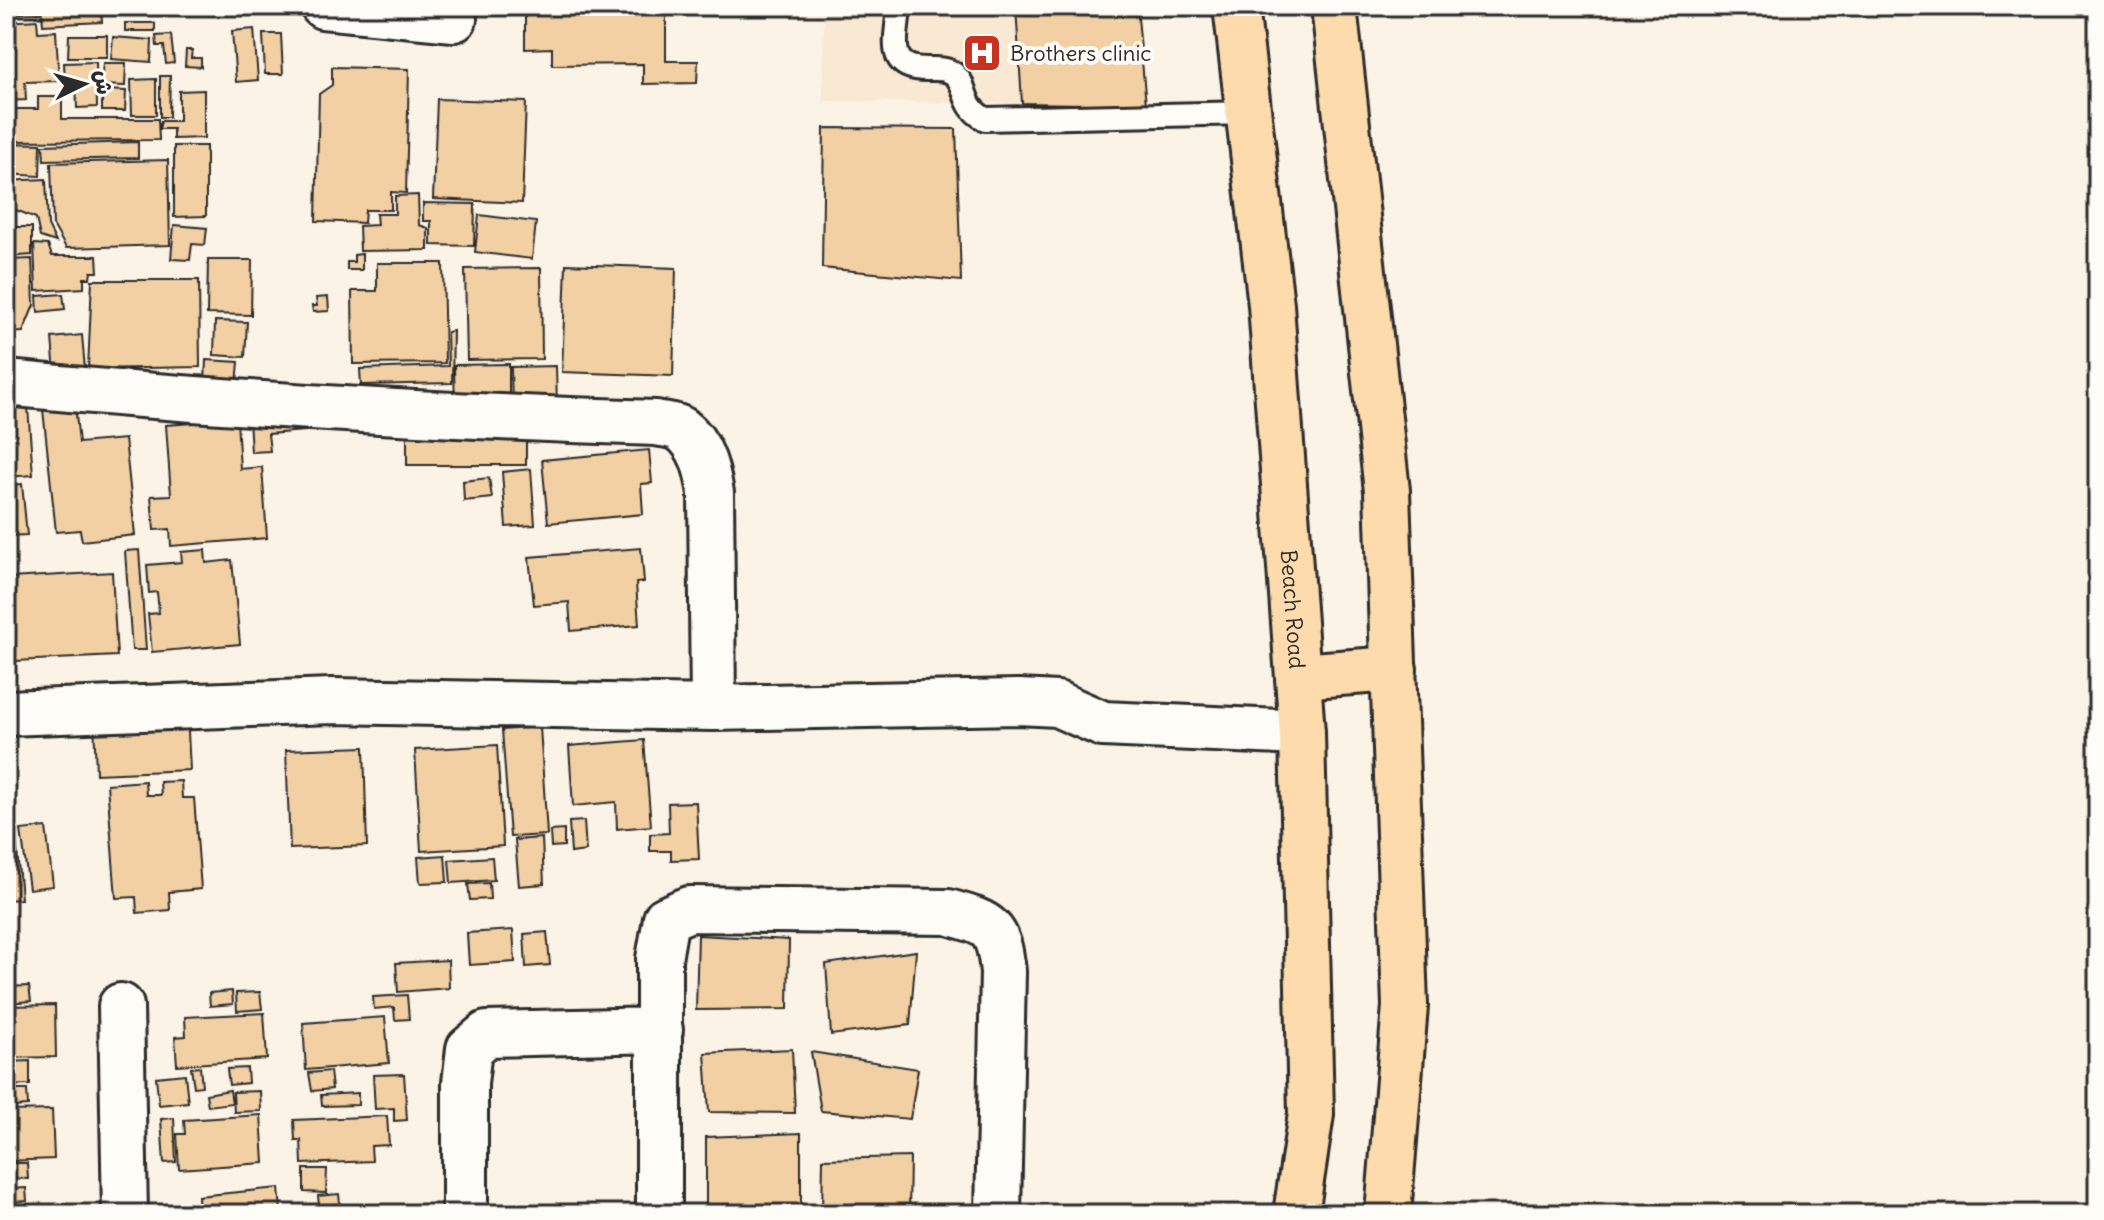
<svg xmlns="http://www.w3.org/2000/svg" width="2104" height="1220" viewBox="0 0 2104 1220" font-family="Delius,'Playpen Sans Arabic',sans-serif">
<rect width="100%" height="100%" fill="#fbf3e6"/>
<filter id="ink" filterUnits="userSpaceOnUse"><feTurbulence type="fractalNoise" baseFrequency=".0125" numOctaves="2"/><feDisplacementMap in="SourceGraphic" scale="16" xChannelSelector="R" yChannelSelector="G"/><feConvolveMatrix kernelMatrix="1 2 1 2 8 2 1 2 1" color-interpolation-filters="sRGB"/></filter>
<g filter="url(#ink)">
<path fill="#f9e8d2" d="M824,6h313l9,99 -323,-4z"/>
<path fill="#f3d0a4" stroke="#2b2b2b" stroke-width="2" d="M6,6h95l1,16 -59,3 -1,-12 -36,1z
M525,6h141v55h32l-1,22 -54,1v-20l-91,1v-17l-27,1z
M1016,6h121l9,99 -124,-2z
M37,20l1,12 18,-1 3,50 -34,1 1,18 -20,1v-79z
M125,23h30v8h-30z
M254,29l4,51 -22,2 -4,-51z
M263,34h18l2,40h-18z
M69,35h38v22h-39z
M171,35l3,28 -8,1 -2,-18h-7l-1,-10z
M113,37l39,3 -1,22 -40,-3z
M186,50h6l-1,8h10v9l-16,-1z
M96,62l1,45 -20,1 -1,-27 -11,1 -1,-19z
M103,63h23l-1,23 -24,-1z
M332,67l77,2 -3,124 -15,-1v18h-26l-1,13 -48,-2 3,-127 13,-9z
M160,76h10l-1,41h-9z
M156,79v36h-24l-1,-35z
M102,90l24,1 -1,20h-23z
M204,90v48l-31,1v-10h-14l2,-8h18v-30z
M38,97h24v22h96l1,21 -153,1v-32h32z
M437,99l89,3 -4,101 -89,-4z
M824,128l132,1 5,152 -139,-13z
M138,142v16l-94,2 -1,-15z
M6,143l35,1 -1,32 -34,-2z
M174,146h32v70l-32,1z
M168,160l2,85 -104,3 -13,-23 -2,-62z
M46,179l2,47 8,16 -16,-5 -4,-19 -30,-12v-25z
M418,195l1,30 9,3v22l-68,1 -1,-25 18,-1 -1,-11h19v-18z
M423,203l52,1 -1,42 -43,-1v-24h-8z
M479,215l57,7 -4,37 -57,-7z
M174,225l33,3 -2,17 -13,-1 -2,16 -19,-1z
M6,227h26v28l-26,2z
M34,244l14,1 4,11h45l1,16h-7l-1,6h-6v10l-48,3z
M362,254v16h-15v-8h7v-7z
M32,259l2,46 -11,27 -17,1v-73z
M208,260h44l-1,55 -44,-1z
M377,263h66l2,100 -92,1 -1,-73h25z
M566,264l110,4 -3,108 -111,-4z
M541,268l1,91 -75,1 -2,-91z
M92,280h107l1,87 -112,2z
M63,294l2,15 -27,3 -1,-16z
M328,297l1,14 -16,1 -1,-6h5l-1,-8z
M215,321l32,1 -2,35 -31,-2z
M453,331l-1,52 -91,2 -1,-16 88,-3 -1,-34z
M82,335l3,35 -30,3 -3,-35z
M206,360l33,2 -2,22 -32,-2z
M509,364v45l-54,1 -1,-45z
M556,366l1,40 -45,2 -1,-41z
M74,396l5,47 46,-4 10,96 -53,6 -2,-11 -24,2 -14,-132z
M28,407l5,68 -27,2v-69z
M316,412l1,18 -49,4 2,17 -19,1 -2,-34z
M237,420l3,49 22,-2 5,71 -96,8 -1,-17 -16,1 -3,-34 20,-1 -5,-70z
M407,435h119v30h-119z
M649,450l3,33 -11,1 2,30 -95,9 -6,-63z
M531,469l4,56 -29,2 -4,-55z
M489,478l3,20 -28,3 -1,-20z
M22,484l5,51 -21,1v-51z
M641,548l3,34 -8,1 3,42 -68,6 -2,-29 -35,3 -5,-48z
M139,550l7,100h-14l-7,-99z
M205,550l1,13 26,-3 8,84 -88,8 -4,-38 11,-1 -2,-21 -8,1 -2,-28 35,-3 -1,-10z
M112,572l5,84 -102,5 -5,-83z
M187,713l3,57 -94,4 -2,-56z
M540,727l7,108 -37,2 -8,-107z
M644,740l7,86 -34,3 -1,-27 -43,4 -4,-60z
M497,745l6,101 -82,5 -6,-101z
M364,747l3,99 -77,3 -4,-99z
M145,781l1,14h15l-1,-13 21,-1 1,17h12l7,91 -32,3 1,18 -33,3 -1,-16 -20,1 -9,-114z
M696,802l3,57 -28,1v-9h-21v-17l19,-1 -1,-30z
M584,821l2,30 -15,2 -2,-31z
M46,827l7,59 -24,3 -8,-59z
M564,830v16l-13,1 -1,-16z
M16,837l5,62 -15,1v-62z
M542,838l2,46 -25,2 -4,-46z
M445,855l2,27 -27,1 -2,-26z
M492,857l2,23 -43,3 -2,-23z
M489,883l1,16 -20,1 -2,-16z
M513,930l2,32 -46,3 -2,-32z
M547,932l3,33 -24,2 -2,-33z
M698,935l91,5 -1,69 -92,1z
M916,951l-6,74 -79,10 -5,-71z
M448,960l1,28 -51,4 -2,-29z
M29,986l2,15 -25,2v-16z
M232,991l1,13 -23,2 -1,-13z
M260,992l2,17 -25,2 -1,-18z
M407,995l2,24 -14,1 -1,-13 -20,2 -1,-12z
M55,1005l1,52 -50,1v-52z
M264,1013l3,46 -90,6 -2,-28 11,-1 -1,-19z
M385,1017l4,46 -83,7 -3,-47z
M792,1049l3,64 -86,-1 -4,-59z
M811,1052l107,17 -8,50 -89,-8z
M30,1061v24l-24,1v-24z
M200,1067l2,19 -8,1 -3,-19z
M247,1068l1,15 -19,2 -2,-16z
M330,1071l2,18 -20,2 -3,-18z
M185,1074l3,28 -29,3 -3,-28z
M404,1074l3,46 -13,1v-13l-19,1 -2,-34z
M11,1090h16l1,16 -16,1z
M230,1090l2,13 -24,3 -2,-12z
M260,1091l1,20 -27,1 -1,-20z
M358,1093v12l-36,1 -1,-11z
M52,1110l2,49 -48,2v-50z
M261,1115l3,48 -85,6 -2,-35h8l-1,-14z
M387,1116l2,29 -18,1 1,15 -70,3 -1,-24h-6l-1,-20z
M174,1118l2,44 -12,1 -3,-44z
M801,1133v81h-95v-77z
M910,1157l-1,57h-87l1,-55z
M6,1163h21l1,16 -22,-1z
M304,1169h23l-1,24 -22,-1z
M26,1188l1,13 -21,1v-13z
M279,1188l2,23 -18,3h-64l-1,-18z
M339,1194l1,10 -21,1 -1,-9z"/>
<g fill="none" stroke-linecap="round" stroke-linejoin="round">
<defs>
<path id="service" d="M899,6c-2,34 -15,64 30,63 9,0 17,-1 25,5 15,12 6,31 31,45l265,-6"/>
<path id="minor" d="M323,6l131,13
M6,383c216,21 433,33 650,40 8,2 19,2 25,6 21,16 26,41 30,64l2,215
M6,713l326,-12 381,7 306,-6 38,2 46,20 199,9
M121,1006l4,208
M465,1214v-131l4,-34 18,-15 173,-4
M659,1214v-255l7,-40 23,-10 259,3c43,12 50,14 55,60l-5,242"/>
<g id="trunk">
<path id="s1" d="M1236,6l35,299 31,428 9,381 -15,100"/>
<path d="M1334,6l53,485 18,515 -17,208"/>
<path d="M1298,676l96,-7"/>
</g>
</defs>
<use href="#service" stroke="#2b2b2b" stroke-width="28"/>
<use href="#minor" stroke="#2b2b2b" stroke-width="50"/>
<use href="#trunk" stroke="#2b2b2b" stroke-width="50"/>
<use href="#service" stroke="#fdfcf7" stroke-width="22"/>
<use href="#minor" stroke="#fdfcf7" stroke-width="44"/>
<use href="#trunk" stroke="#fedbac" stroke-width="44"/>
</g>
</g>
<defs>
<symbol id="hospital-square" viewBox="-11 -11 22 22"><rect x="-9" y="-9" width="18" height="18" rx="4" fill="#c8321e" stroke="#fdfcf7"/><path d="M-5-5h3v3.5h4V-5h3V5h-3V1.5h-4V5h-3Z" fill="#fff"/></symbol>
</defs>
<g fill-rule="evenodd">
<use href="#hospital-square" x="960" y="31" width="44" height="44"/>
</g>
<g text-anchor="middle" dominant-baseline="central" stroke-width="8" stroke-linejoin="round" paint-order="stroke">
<g font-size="22" fill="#2b2b2b" stroke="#fdfcf7" text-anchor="start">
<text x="1010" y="53">Brothers clinic</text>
</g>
<g font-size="22" fill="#2b2b2b" stroke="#fdfcf7">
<text stroke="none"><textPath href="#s1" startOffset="606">Beach Road</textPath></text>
</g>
</g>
<rect width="2104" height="1220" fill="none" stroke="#fdfcf7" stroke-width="32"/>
<rect x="16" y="16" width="2072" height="1188" fill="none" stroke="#2b2b2b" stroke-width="3" filter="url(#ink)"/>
<g transform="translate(84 84) rotate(85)" stroke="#fdfcf7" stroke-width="6" paint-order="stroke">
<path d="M0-6L14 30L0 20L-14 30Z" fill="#2b2b2b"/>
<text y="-12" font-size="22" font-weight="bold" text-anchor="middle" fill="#2b2b2b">ش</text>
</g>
</svg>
